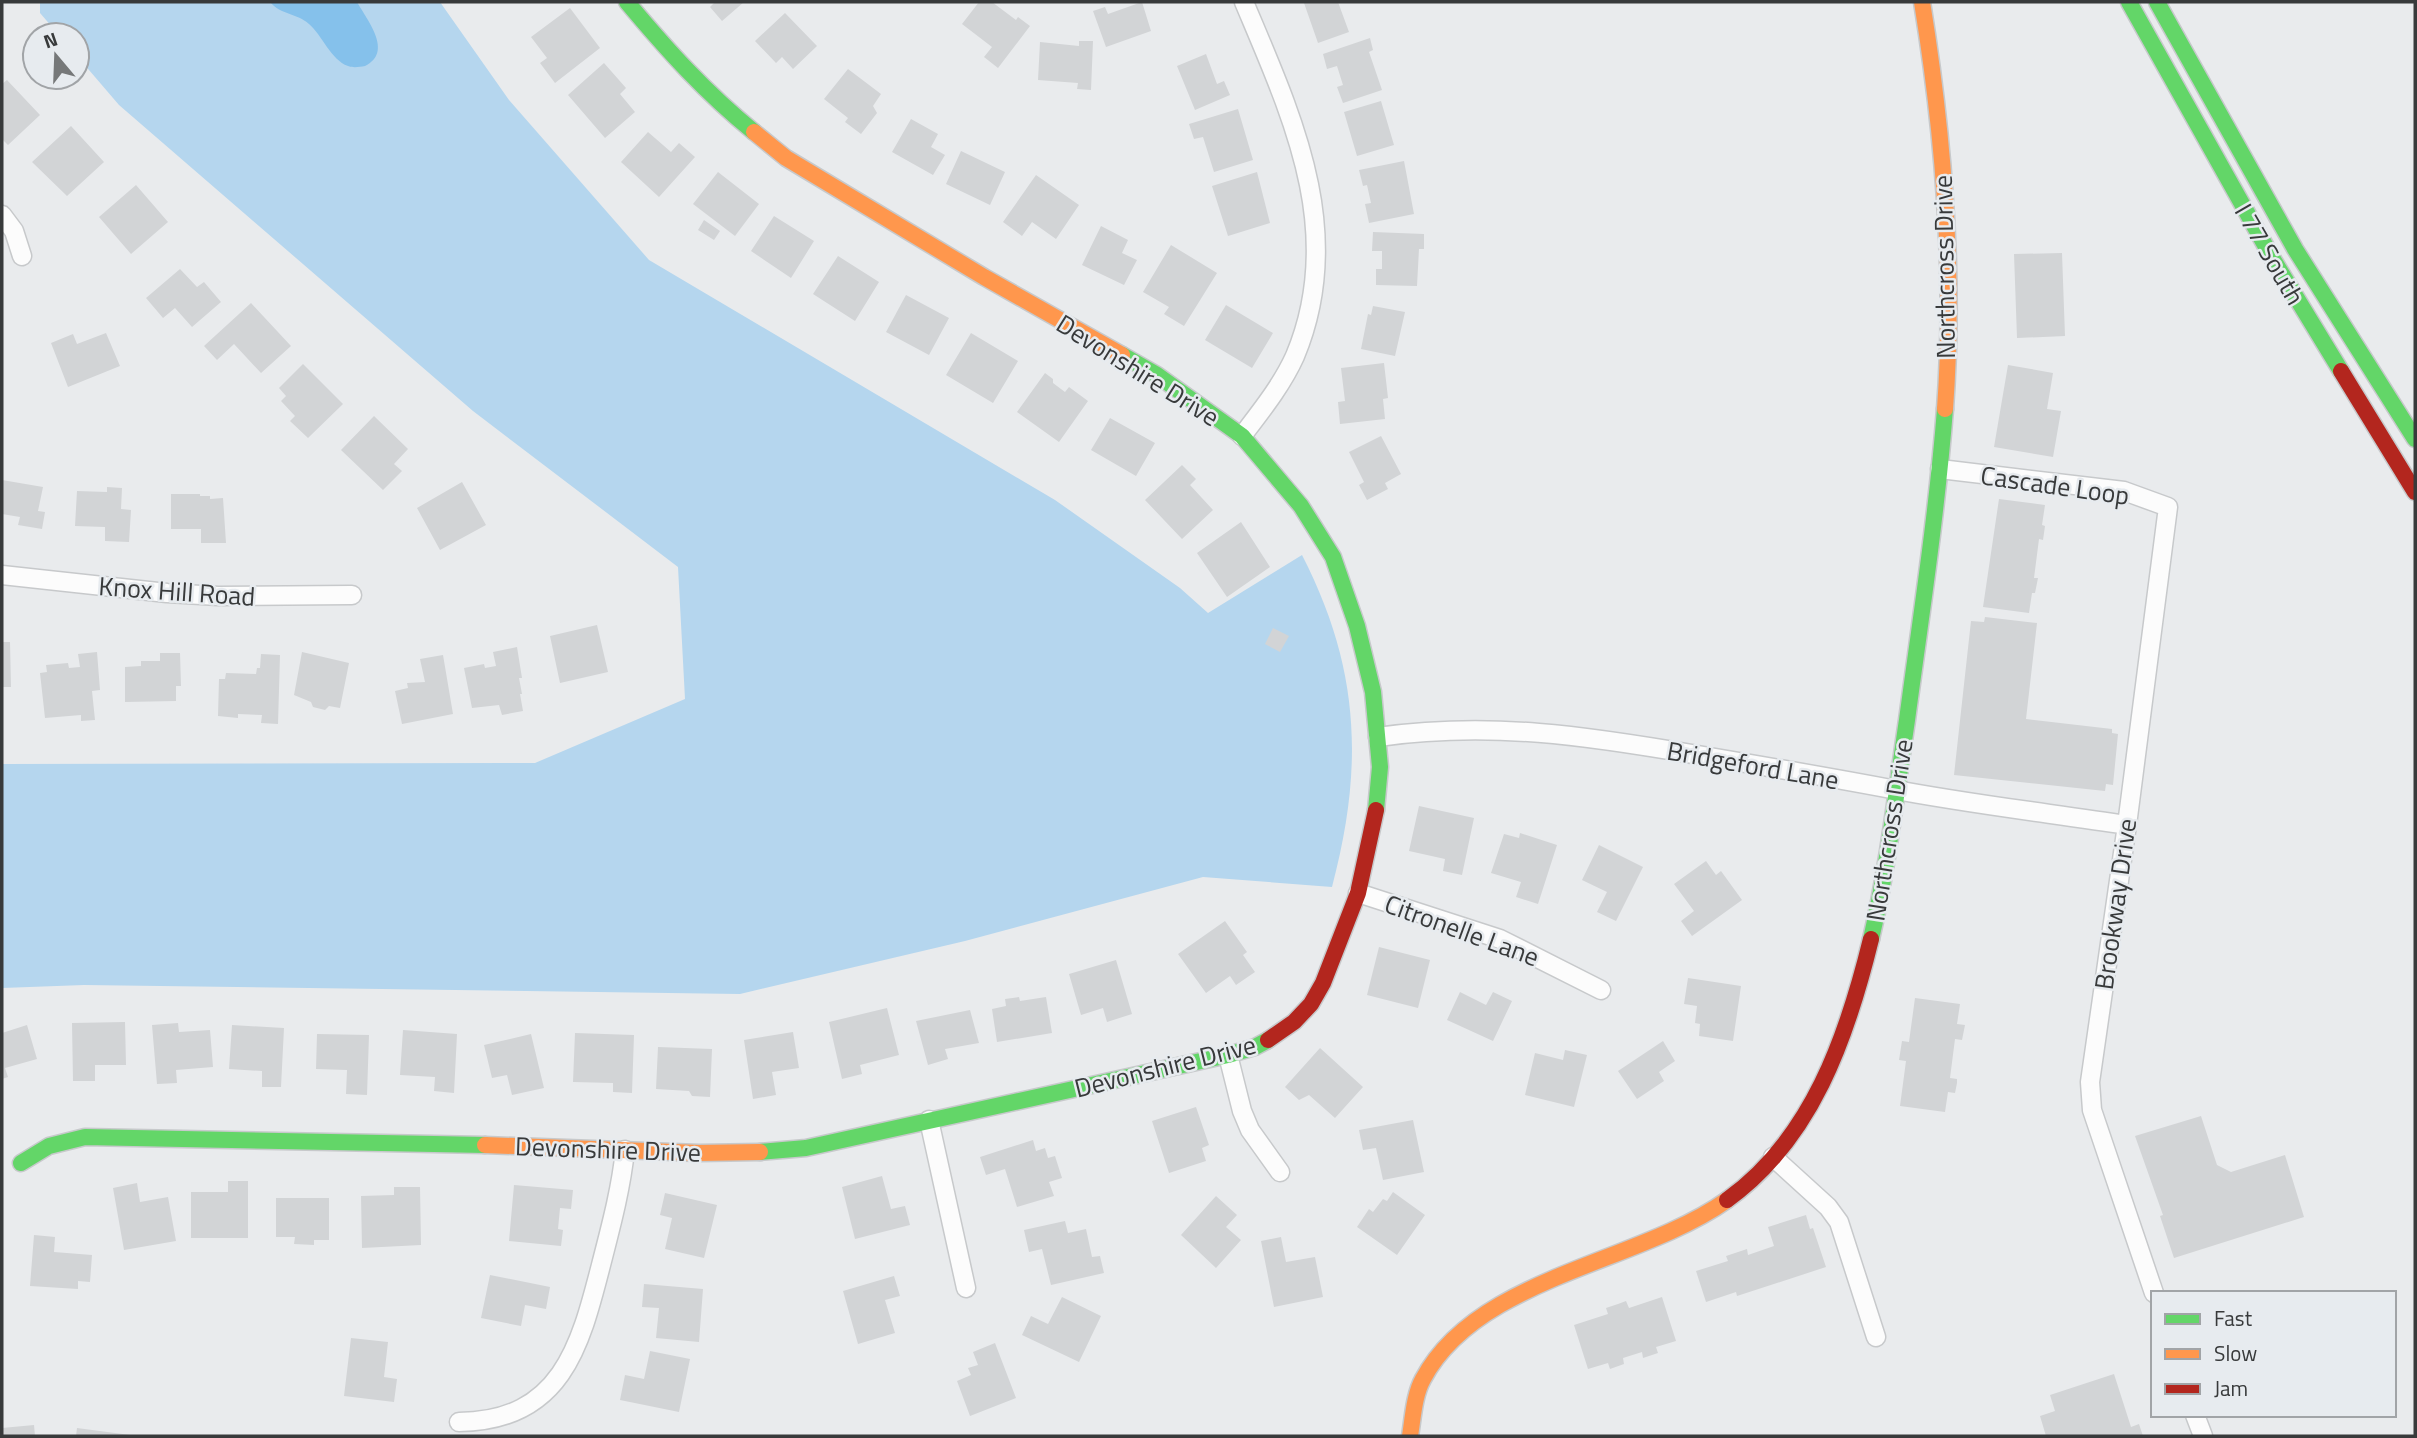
<svg xmlns="http://www.w3.org/2000/svg" width="2417" height="1438" viewBox="0 0 2417 1438" font-family="'Titillium Web',sans-serif">
<rect width="100%" height="100%" fill="#e9ebed"/>
<path fill="#b5d6ee" d="M40,2h400l69,98 140,160 406,240 125,88 28,25 94,-58c58,113 62,211 30,332l-129,-10 -238,64 -225,53 -656,-9 -82,3v-224l533,-1 150,-64 -7,-132 -205,-156 -354,-306 -42,-49v-21h-18l-19,-22z"/>
<path fill="#85c1eb" d="M270,2h87c10,18 37,50 8,64 -6,1 -12,2 -17,0 -17,-6 -26,-31 -39,-42 -12,-11 -28,-9 -39,-22z"/>
<path fill="#d2d4d6" d="M715,2h29l-22,19 -12,-14z
M979,2h13l24,18 2,-3 12,9 -32,42 -14,-11 8,-10 -30,-23z
M1142,2l9,29 -45,16 -13,-36 12,-4 3,7z
M1306,2h32l11,30 -31,11 -14,-40z
M570,8l30,40 -45,35 -15,-20 7,-5 -16,-21z
M785,13l32,33 -24,23 -11,-12 -6,6 -21,-22z
M1370,38l3,12 -4,2 13,38 -39,13 -6,-16 6,-2 -6,-19 -10,3 -4,-15z
M1079,41h14l-2,49 -14,-1 1,-6 -40,-3 2,-38 39,4z
M1206,54l11,30 7,-3 6,14 -35,15 -18,-44z
M604,63l22,25 -6,6 15,18 -30,26 -37,-43z
M848,69l33,25 -8,12 4,7 -16,21 -16,-12 3,-4 -24,-19z
M7,80l33,35 -32,30 -6,-6v-55z
M1381,101l13,44 -37,11 -13,-44z
M1238,109l15,51 -39,12 -11,-35 -9,2 -5,-15z
M911,119l27,15 -7,13 14,8 -12,20 -41,-23z
M71,126l33,36 -37,34 -35,-34z
M648,132l23,20 8,-9 16,14 -36,40 -38,-35z
M961,151l44,21 -15,33 -44,-21z
M1404,161l10,53 -45,9 -4,-19 6,-1 -4,-18 -4,1 -4,-16z
M718,172l41,32 -24,32 -42,-32z
M1257,172l13,51 -42,13 -16,-50z
M1036,175l43,30 -23,34 -24,-17 -10,14 -19,-14z
M136,185l32,37 -37,32 -32,-37z
M774,216l40,25 -23,37 -40,-27z
M704,220l16,11 -6,9 -16,-10z
M1101,226l27,14 -6,13 15,7 -13,25 -42,-20z
M1373,232l51,2v15h-5l-2,37 -41,-1v-16h6v-18h-10z
M1171,245l46,28 -33,53 -20,-12 5,-7 -26,-15z
M2062,253l3,83 -48,2 -3,-84z
M838,256l41,26 -24,39 -42,-27z
M180,269l17,18 7,-5 17,20 -29,25 -17,-19 -12,10 -17,-20z
M906,295l43,23 -20,37 -43,-23z
M251,303l40,43 -30,27 -27,-29 -17,16 -13,-14z
M1226,305l47,28 -21,35 -47,-28z
M1373,306l32,6 -10,44 -34,-7 7,-35 3,1z
M106,333l14,33 -52,21 -17,-44 22,-9 4,10z
M971,333l47,28 -25,42 -47,-28z
M1384,363l4,35 -5,1 2,20 -45,5 -2,-22 7,-1 -4,-33z
M303,364l40,40 -35,34 -18,-17 5,-5 -14,-15 5,-5 -7,-8z
M2008,365l45,8 -6,36 14,2 -8,46 -59,-10z
M1045,373l8,6v4l12,9 4,-5 19,14 -29,41 -42,-30z
M374,416l34,33 -14,15 8,7 -19,19 -42,-40z
M1110,418l45,25 -19,33 -45,-26z
M1381,436l20,38 -16,9 3,6 -21,11 -8,-15 5,-3 -15,-30z
M1182,465l14,14 -6,6 23,25 -31,29 -37,-39z
M2,480l41,7 -5,24 7,1 -3,17 -24,-4 2,-8 -18,-3z
M462,482l24,43 -46,25 -23,-42z
M107,487l15,1 -1,21 10,1 -2,32 -24,-1v-14l-30,-1 2,-35 30,1z
M171,494h29v2h10v3l13,-1 3,45h-25v-14h-30z
M1999,499l46,6 -3,20 3,1 -2,14 -4,-1 -5,39h4l-3,15h-3l-3,20 -46,-6z
M1241,522l29,45 -43,30 -30,-44z
M1985,617l52,6 -11,96 86,10v4l6,1 -5,51 -7,-1 -1,7 -151,-16 17,-154 13,1z
M597,625l11,47 -48,11 -10,-47z
M1273,628l16,8 -9,16 -15,-8z
M2,642h8l1,45h-9z
M517,647l5,31h-3l3,16h-2l3,17 -21,4 -3,-10 -27,3 -8,-40 20,-4 1,4 11,-2 -3,-14z
M97,652l3,38 -8,1 3,29 -14,1v-6l-36,3 -5,-45 7,-1 -1,-7 22,-2 1,5 11,-1 -2,-13z
M302,652l47,11 -9,45 -11,-2 -4,4 -12,-3 -2,-5 -17,-7z
M160,653h20l1,33h-5v15l-51,1v-35l16,-1v-5h19z
M261,654l19,1 -2,69 -17,-1 1,-8 -24,-1v4l-20,-2 1,-37h6l1,-6 30,1 1,-6h3z
M443,655l10,59 -51,10 -7,-33 13,-3 -1,-5 18,-1 -5,-23z
M1419,806l55,12 -12,57 -19,-4 2,-12 -36,-8z
M1520,833l37,12 -19,59 -22,-7 5,-15 -30,-9 13,-39 15,4z
M1599,845l44,22 -27,54 -19,-9 10,-20 -25,-12z
M1706,861l10,14 5,-4 21,29 -50,36 -11,-15 13,-10 -20,-27z
M1225,921l22,31 -4,3 12,17 -19,13 -6,-9 -24,17 -28,-39z
M1379,947l51,13 -12,48 -51,-13z
M1116,960l16,54 -25,8 -4,-14 -22,7 -12,-41z
M1688,978l53,8 -8,55 -34,-5 1,-12 -5,-1 2,-17 -13,-2z
M1460,992l26,13 7,-13 19,9 -19,40 -46,-21z
M1019,997l1,4 26,-4 6,36 -55,9 -5,-33 14,-3 -1,-7z
M1915,998l45,6 -3,20 8,1 -3,15 -7,-1 -5,39 7,1v4l-2,10 -7,-1 -3,20 -45,-6 6,-45 -7,-1 3,-19 7,1z
M887,1008l12,47 -39,10 2,9 -20,5 -13,-57z
M970,1010l9,33 -34,6 3,10 -20,6 -12,-44z
M125,1022l1,43h-31v16h-22l-1,-58z
M178,1023l1,9 31,-2 3,37 -37,3 1,13 -20,1 -5,-59z
M27,1025l10,34 -32,9 3,9 -6,2v-46z
M232,1025l52,3 -3,59h-19v-16l-33,-2z
M403,1030l54,4 -3,59 -20,-2 1,-14 -35,-2z
M793,1032l6,36 -27,4 4,23 -23,4 -9,-59z
M575,1033l59,2 -2,58 -19,-1v-9l-40,-1z
M317,1034l52,1 -2,60 -21,-1 1,-24 -31,-1z
M531,1034l13,54 -32,7 -5,-20 -15,3 -8,-33z
M1663,1041l12,20 -16,11 5,9 -27,18 -19,-28z
M658,1047l54,2 -2,48 -18,-1 -3,-5 -33,-2z
M1320,1048l43,39 -28,31 -26,-23 -10,5 -14,-13z
M1565,1050l22,5 -13,52 -49,-12 10,-42 28,7z
M1196,1107l13,38 -7,3 4,13 -37,12 -17,-52z
M2201,1116l16,49 14,7 54,-17 19,62 -130,41 -14,-42 3,-1 -28,-79z
M1413,1120l11,52 -41,8 -7,-32 -13,2 -4,-20z
M1033,1140l3,11 9,-3 3,10 7,-2 7,22 -13,4 5,14 -37,11 -12,-38 -19,6 -6,-18z
M882,1176l9,33 14,-3 5,19 -55,14 -13,-52z
M228,1181h20v57h-57v-46h37z
M137,1183l3,19 28,-5 8,44 -52,9 -11,-62z
M514,1185l59,5 -2,19 -11,-1 -2,21 5,1 -2,16 -52,-5z
M394,1187h26l1,58 -59,3 -1,-52 33,-1z
M1393,1192l32,23 -28,40 -40,-28 12,-18 4,3 10,-13 4,2z
M665,1193l52,12 -13,53 -39,-9 7,-31 -12,-3z
M1216,1196l21,19 -11,12 15,13 -25,28 -35,-33z
M276,1198h53v42h-15v5l-20,-1 1,-7h-19z
M1806,1215l4,14 3,-1 13,39 -89,29 -1,-4 -30,10 -10,-31 32,-10 -2,-5 21,-7 1,6 26,-9 -6,-19z
M1065,1221l3,12 18,-4 6,28 8,-1 4,17 -53,12 -9,-36 -13,3 -5,-22z
M34,1235l21,2 -1,15 38,3 -2,27 -12,-1v8l-48,-3z
M1281,1237l5,25 29,-5 8,40 -49,10 -13,-66z
M490,1275l60,12 -4,22 -21,-4 -4,21 -40,-8z
M894,1276l6,20 -15,4 10,33 -37,11 -15,-53z
M644,1284l59,5 -4,53 -43,-4 3,-30 -17,-1z
M1062,1297l39,19 -22,46 -57,-27 9,-19 17,8z
M1662,1297l14,44 -20,6 2,6 -15,5 -1,-6 -19,6 1,6 -14,5 -2,-6 -20,6 -14,-44 34,-11 -2,-6 12,-4 8,-3 3,7z
M351,1338l37,4 -4,35 13,2 -3,23 -50,-6z
M995,1343l21,55 -46,18 -13,-35 14,-6 -3,-7 10,-3 -5,-13z
M650,1351l40,8 -11,53 -59,-12 5,-25 19,4z
M2114,1374l17,53 8,-3 4,12h-97l-6,-20 15,-5 -5,-16z
M34,1425l1,11h-33v-8z
M77,1428l53,7v1h-54z"/>
<g fill="none" stroke-linecap="round" stroke-linejoin="round">
<defs>
<path id="street" d="M2,215l12,16 8,25
M1242,436c19,-25 40,-51 53,-80 52,-124 -3,-240 -51,-354
M1940,469l184,22 44,16 -41,318 -37,257 2,28 62,183
M2,575l165,18 51,3 134,-1
M1378,737c112,-16 210,-1 320,18 65,11 129,22 193,34 78,15 157,24 236,36
M1358,893l142,46 101,51
M1228,1055l14,56 8,19 30,42
M929,1120l37,168
M1773,1157l55,50 11,15 37,115
M2195,1415l8,21
M459,1422c102,-1 121,-75 142,-157 10,-39 20,-76 24,-115"/>
<path id="fast" d="M627,2c41,49 78,90 127,130
M2129,2l145,259 67,110
M2157,2l138,247 120,190
M1122,355l35,20 85,61 59,70 32,51 24,69 16,66 7,75 -4,43
M1871,939c17,-72 25,-146 36,-219 14,-104 30,-207 38,-311
M760,1152l46,-4 422,-93 27,-8 13,-7
M21,1163l28,-17 36,-9 400,8"/>
<path id="slow" d="M1922,2c22,135 33,270 23,407
M754,132l32,26 198,119 138,78
M485,1145l214,8 61,-1
M1410,1436c3,-18 4,-41 13,-57 54,-102 216,-116 304,-179"/>
<path id="jam" d="M2341,371l74,121
M1268,1040l26,-18 17,-18 12,-21 35,-90 18,-83
M1727,1200c85,-61 120,-163 144,-261"/>
</defs>
<use href="#street" stroke="#c7c9cb" stroke-width="21"/>
<use href="#fast" stroke="#c7c9cb" stroke-width="19"/>
<use href="#slow" stroke="#c7c9cb" stroke-width="19"/>
<use href="#jam" stroke="#c7c9cb" stroke-width="19"/>
<use href="#street" stroke="#fcfcfc" stroke-width="18"/>
<use href="#fast" stroke="#63d668" stroke-width="16"/>
<use href="#slow" stroke="#ff974d" stroke-width="16"/>
<use href="#jam" stroke="#b3261e" stroke-width="16"/>
</g>
<g text-anchor="middle" dominant-baseline="central" stroke-width="5" stroke-linejoin="round" paint-order="stroke">
<g font-size="26" fill="#383a3b" stroke="#e7ebef">
<text transform="translate(2270 254) rotate(60)">I 77 South</text>
<text transform="translate(1944 267) rotate(-91)">Northcross Drive</text>
<text transform="translate(1138 370) rotate(32)">Devonshire Drive</text>
<text transform="translate(2055 485) rotate(8)">Cascade Loop</text>
<text transform="translate(177 591) rotate(4)">Knox Hill Road</text>
<text transform="translate(1753 765) rotate(10)">Bridgeford Lane</text>
<text transform="translate(1889 830) rotate(-81)">Northcross Drive</text>
<text transform="translate(2115 904) rotate(-82)">Brookway Drive</text>
<text transform="translate(1462 930) rotate(20)">Citronelle Lane</text>
<text transform="translate(1165 1066) rotate(-14)">Devonshire Drive</text>
<text transform="translate(608 1149) rotate(2)">Devonshire Drive</text>
</g>
</g>
<rect width="2417" height="1438" fill="none" stroke="#383a3b" stroke-width="7"/>
<rect x="2151" y="1291" width="245" height="126" fill="#e7ebef" stroke="#a1a4a7" stroke-width="2"/>
<rect x="2165" y="1314" width="35" height="10" fill="#63d668" stroke="#a1a4a7" stroke-width="2"/>
<text x="2214" y="1326" font-size="21" fill="#383a3b">Fast</text>
<rect x="2165" y="1349" width="35" height="10" fill="#ff974d" stroke="#a1a4a7" stroke-width="2"/>
<text x="2214" y="1361" font-size="21" fill="#383a3b">Slow</text>
<rect x="2165" y="1384" width="35" height="10" fill="#b3261e" stroke="#a1a4a7" stroke-width="2"/>
<text x="2214" y="1396" font-size="21" fill="#383a3b">Jam</text>
<g transform="translate(56 56) rotate(341)"><circle r="33" fill="#e7ebef" stroke="#a1a4a7" stroke-width="2"/>
<path d="M0-5L12 26L0 18L-12 26Z" fill="#767879"/>
<text y="-10" font-size="19" font-weight="bold" text-anchor="middle" fill="#383a3b">N</text>
</g>
</svg>
